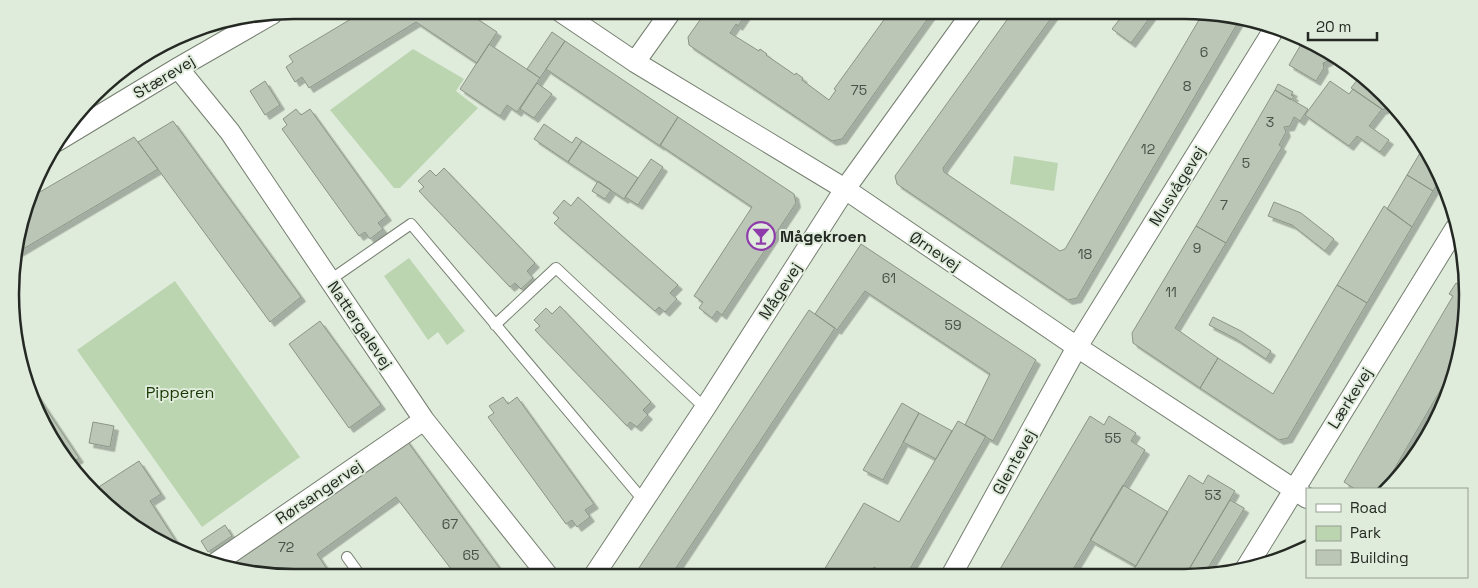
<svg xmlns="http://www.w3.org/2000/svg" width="1478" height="588" viewBox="0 0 1478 588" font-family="'Space Grotesk',sans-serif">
<defs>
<filter id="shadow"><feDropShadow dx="4.5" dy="4.5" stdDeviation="0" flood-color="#0004"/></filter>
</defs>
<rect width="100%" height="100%" fill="#e0ecdb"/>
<path fill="#bcd5b1" d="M413,49l51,30 -8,12 22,17 -78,80h-6l-64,-78z
M1014,156l44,7 -4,28 -44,-7z
M409,258l56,73 -18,14 -9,-13 -10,8 -44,-64z
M175,281l125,176 -98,70 -125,-177z"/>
<path fill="#bbc6b6" stroke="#8b9586" filter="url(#shadow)" d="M366,10h98l33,22 -20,31 -61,-41 -107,66 -7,-11 -7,5 -9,-15 7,-5 -4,-6z
M707,10h42l-11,16 -2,-2 -6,9 29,18 1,-2 7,5 -1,1 29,20 1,-2 7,5 -1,2 27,20 7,-10 -2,-1 57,-79h43l-92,129 -10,2 -143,-96 -1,-8z
M1014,10h43l-114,158 1,4 116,79 5,-2 138,-236 37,6 -163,279 -9,2 -171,-116 -2,-8z
M1127,10h16l8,6 -20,27 -19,-14z
M552,32l13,9 -25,37 -13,-9z
M565,41l113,76 -18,29 -114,-77z
M1303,41l28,16 -3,4 -5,2 1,5 -8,13 -27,-16z
M489,44l51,34 -23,34 -10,-7 -7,11 -40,-27z
M1361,75l10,5 18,23 -6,7 -32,-22z
M265,81l15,24 -15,10 -15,-24z
M1330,81l19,13 4,-5 29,20 -13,17 20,14 -9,12 -23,-16 -8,10 -44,-31z
M537,83l15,11 -18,24 -14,-9z
M1278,84l15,8 -2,3 3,1 -3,4 -16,-10z
M1275,90l33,19 -8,12 -6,-4 -4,9 -6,1 2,5 -7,13 3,2 -56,96 -30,-17z
M296,109l5,6 9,-6 77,107 -9,7 5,6 -13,10 -5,-7 -6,4 -77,-107 5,-4 -4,-6z
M678,117l116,77 2,9 -74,112 -5,-4 -5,7 -13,-10 4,-6 -9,-6 58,-89 -92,-62z
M173,121l128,176 -31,25 -132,-180z
M544,124l28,19 4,-6 6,4 -14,21 -34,-23z
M134,137l24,32 -145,86 20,-59z
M582,141l56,37 -14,21 -56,-37z
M1423,148l16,20 2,10 -8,13 -26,-16z
M651,159l12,8 -25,38 -13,-8z
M444,168l91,95 -8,8 6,7 -12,11 -6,-6 -5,4 -91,-96 5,-4 -6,-6 12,-11 6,6z
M1407,175l26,16 -21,36 -25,-18z
M598,181l13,9 -6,9 -13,-8z
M578,197l100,88 -8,8 7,6 -12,13 -6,-5 -4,4 -101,-88 5,-5 -6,-5 11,-13 7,6z
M1274,202l27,11 33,26 -9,12 -33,-26 -24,-9z
M1384,206l28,21 -45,76 -30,-18z
M1196,226l30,17 -51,85 43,30 -18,30 -67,-45 -1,-10z
M861,244l175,116 -43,81 -28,-16 25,-51 -125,-83 -28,39 -22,-16z
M1467,273l-12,98 -6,9 -2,-1 -55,94 6,4 -11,12h-32l-11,-7 109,-186 -4,-2 7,-11 4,2z
M1337,285l30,18 -79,135 -9,2 -79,-52 18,-30 55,36z
M560,306l91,96 -8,8 5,5 -11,12 -7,-5 -3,4 -92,-96 5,-4 -6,-6 12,-12 6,6z
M809,310l26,18 -165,249h-37z
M1213,317l28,14 30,20 -5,8 -30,-20 -27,-14z
M320,321l61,84 -32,23 -60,-84z
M31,386l48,72 -9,6 -12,-12z
M503,397l5,7 9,-7 77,107 -9,6 5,7 -13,10 -5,-7 -6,4 -78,-107 6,-4 -5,-7z
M902,403l17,10 -36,67 -20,-10z
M919,413l33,18 -16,28 -33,-17z
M1090,416l14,9 5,-9 27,17 -5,8 14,9 -76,126h-73z
M958,421l28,15 -80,140h-17l-15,-9 -4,8v1l-41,1 -5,-7 40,-67 35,19z
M93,422l21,4 -4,21 -21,-4z
M405,438l101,139 -48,1 -62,-81 -79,57 16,24h-39l-74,-12z
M139,461l22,33 -11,7 31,48 -2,1 -58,-31 -27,-29z
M1189,475l14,9 5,-9 27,16 -50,85h-55z
M1123,485l45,27 -32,54 -46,-26z
M1230,500l14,8v1l-41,67h-18z
M225,525l7,11 -24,16 -7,-11z"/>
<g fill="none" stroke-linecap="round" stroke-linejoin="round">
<defs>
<path id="service" d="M330,280l81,-56 232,276
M495,325l61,-57 149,140
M347,557l15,21"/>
<path id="minor" d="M558,10l77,52 210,127 232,158 230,151
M635,62l37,-52
M178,68l52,64 194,288 125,157
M57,141l121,-73 94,-54
M213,565l211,-145
M1246,568l209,-339
M951,576l126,-229 199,-321
M593,577l112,-169 140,-219 129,-179"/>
</defs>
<use href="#service" stroke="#757f70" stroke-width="12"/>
<use href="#minor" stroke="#757f70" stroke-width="22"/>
<use href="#service" stroke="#fff" stroke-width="10"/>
<use href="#minor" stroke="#fff" stroke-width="20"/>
</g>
<defs>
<symbol id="bar-ring" viewBox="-11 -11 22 22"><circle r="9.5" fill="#e0ecdb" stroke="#8e3cab" stroke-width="1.5"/><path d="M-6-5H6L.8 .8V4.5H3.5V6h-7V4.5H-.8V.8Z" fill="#8e3cab"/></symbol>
</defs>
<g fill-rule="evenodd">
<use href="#bar-ring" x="745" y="220" width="32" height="32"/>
</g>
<g text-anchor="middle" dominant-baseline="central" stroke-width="4" stroke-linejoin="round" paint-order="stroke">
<g font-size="14" fill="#4a5048">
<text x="1204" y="52">6</text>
<text x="1187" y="86">8</text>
<text x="859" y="90">75</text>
<text x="1270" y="122">3</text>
<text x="1148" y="149">12</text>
<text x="1246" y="163">5</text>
<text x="1224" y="205">7</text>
<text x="1197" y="248">9</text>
<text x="1085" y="254">18</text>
<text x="889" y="278">61</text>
<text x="1171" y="292">11</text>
<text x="953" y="325">59</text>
<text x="1113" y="438">55</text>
<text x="1213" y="495">53</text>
<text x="450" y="524">67</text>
<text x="286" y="547">72</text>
<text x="471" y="555">65</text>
</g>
<g font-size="16" fill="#252923" stroke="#e0ecdb">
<text transform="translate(164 77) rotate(-31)">Stærevej</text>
<text transform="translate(1177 186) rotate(-58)">Musvågevej</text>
<text transform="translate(935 251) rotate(34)">Ørnevej</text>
<text transform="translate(780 291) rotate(-57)">Mågevej</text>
<text transform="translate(360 325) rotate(56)">Nattergalevej</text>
<text transform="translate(1350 398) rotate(-58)">Lærkevej</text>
<text transform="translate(1014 462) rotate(-61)">Glentevej</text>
<text transform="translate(319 492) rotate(-34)">Rørsangervej</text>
</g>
<g font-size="16" font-weight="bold" fill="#252923" stroke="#e0ecdb" text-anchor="start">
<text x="780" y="236">Mågekroen</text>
</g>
<g font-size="16" fill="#183803" stroke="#e0ecdb">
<text x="180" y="392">Pipperen</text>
</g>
</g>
<path d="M0 0H1478V588H0ZM294 19H1184A275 275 0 0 1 1459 294V294A275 275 0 0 1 1184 569H294A275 275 0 0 1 19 294V294A275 275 0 0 1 294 19Z" fill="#e0ecdb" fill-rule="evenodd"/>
<path fill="none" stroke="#252923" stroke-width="2.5" d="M294 19H1184A275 275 0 0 1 1459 294V294A275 275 0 0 1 1184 569H294A275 275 0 0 1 19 294V294A275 275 0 0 1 294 19Z"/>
<rect x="1306" y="488" width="162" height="90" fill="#e0ecdb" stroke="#959e91"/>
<rect x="1316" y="504" width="25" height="8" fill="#ffffff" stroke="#959e91"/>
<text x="1350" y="513" font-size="15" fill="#252923">Road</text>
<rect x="1316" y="526" width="25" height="15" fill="#bcd5b1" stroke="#959e91"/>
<text x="1350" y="538" font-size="15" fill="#252923">Park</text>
<rect x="1316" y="550" width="25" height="15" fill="#bbc6b6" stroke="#959e91"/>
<text x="1350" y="563" font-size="15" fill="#252923">Building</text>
<path d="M1308 32v8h69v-8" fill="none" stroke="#252923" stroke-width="2.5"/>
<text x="1316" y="32" font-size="15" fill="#252923" stroke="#e0ecdb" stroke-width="4" paint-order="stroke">20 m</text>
</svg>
